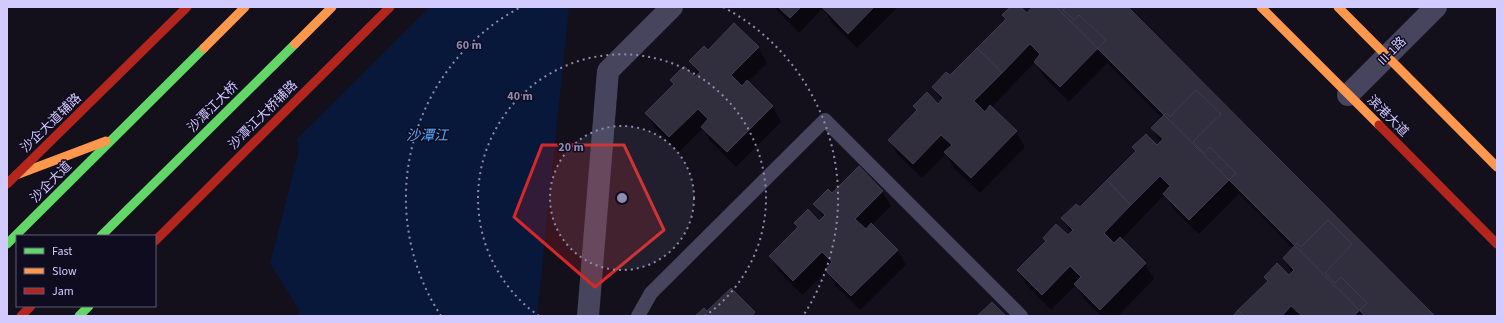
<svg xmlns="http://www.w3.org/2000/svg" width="1504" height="323" viewBox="0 0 1504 323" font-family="'Source Sans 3','Noto Sans SC',sans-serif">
<rect width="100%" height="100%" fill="#13101c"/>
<path fill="#08183b" d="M295,7h274l-32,309h-238v-6l-29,-47 29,-112 -13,-77z"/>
<path fill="#13101c" d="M293,7h137l-135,134 -11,-67z"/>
<path fill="#0007" d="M774,7h124l-41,41 -25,-25 -9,-15 -24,25z
M1011,7h9l7,7 3,-4 -1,-3h98l307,309h-200l34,-34 -3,-5 24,-1 3,-3 -8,-15 9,-9 -54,-55 -40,40 -26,-25 -8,-15 -44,46 24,24 9,15 -36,37h-17l-17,-17 -8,-14 -25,25 -24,-24 -9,-15 29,-29 -3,-4 24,-1 3,-4 -8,-15 17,-9 56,-57 -3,-5 24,-1 4,-3 -9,-15 10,-10 -55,-55 -38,39 -25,-25 -9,-15 -44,46 25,24 9,15 -45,46 -26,-25 -8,-14 -24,24 -24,-23 -9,-15 28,-29 -2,-5 23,-1 4,-4 -9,-14 17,-10 56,-57 -2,-5z
M734,24l25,24 8,15 -19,19 25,25 8,15 -45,45 -25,-25 -8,-14 -24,24 -24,-24 -9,-15 28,-28 -3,-5 24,-1 4,-4 -9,-14 18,-9z
M882,191l9,15 -19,19 25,25 9,15 -46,45 -25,-25 -8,-14 -25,24 -23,-24 -9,-15 53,-38 -8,-14 17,-10z"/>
<path fill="#312e3e" stroke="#3e3a50" d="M778,7h23l-11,11z
M822,7h52l-26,27z
M1010,7h11l6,6 5,-6h34l-3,3 11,10 5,-5 27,25 -46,47 -26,-25 6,-8 -10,-10 -28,29 -25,-25 29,-29 -4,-4z
M1056,7h72l307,309h-70z
M734,23l25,24 -28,28 11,11 5,-6 26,26 -46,46 -26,-25 7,-8 -10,-10 -29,28 -24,-24 29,-29 -4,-4 14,-14 11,11 5,-5 -11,-11 15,-15 4,4z
M977,48l25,25 -28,28 11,11 5,-7 27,26 -46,47 -27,-26 8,-7 -11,-10 -28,29 -25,-24 29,-30 -4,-4 14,-14 11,12 5,-6 -11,-11 14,-15 4,3z
M1196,90l25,24 -28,28 11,11 6,-6 26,26 -47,47 -26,-26 7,-8 -10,-10 -29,29 -24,-25 29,-29 -4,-4 14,-13 11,11 6,-6 -12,-11 15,-15 4,4z
M859,166l24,25 -28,28 11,10 5,-6 27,27 -47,46 -26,-26 7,-8 -10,-10 -29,29 -24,-25 29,-29 -4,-4 14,-14 11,12 6,-6 -12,-11 15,-15 4,4z
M1107,180l24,25 -27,28 10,10 6,-6 26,26 -46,47 -26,-26 7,-7 -11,-11 -28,29 -25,-25 29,-29 -3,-3 13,-14 12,11 5,-5 -12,-12 15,-14 4,3z
M1328,220l24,24 -27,29 10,10 6,-6 26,26 -13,13h-52l-11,-10 -9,10h-38l-6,-6 30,-29 -4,-4 13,-14 12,12 5,-5 -11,-12 14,-15 4,4z
M731,288l24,24 -3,4h-57l9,-8 3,3z
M992,302l14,14h-29z
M1238,310l6,6h-11z"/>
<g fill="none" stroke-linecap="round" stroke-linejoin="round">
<path stroke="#46455d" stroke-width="14" d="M638,316l13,-23 174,-173 196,196"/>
<path stroke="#46455d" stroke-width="22" d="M1348,95l88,-88
M588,316l20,-245 64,-64"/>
<path stroke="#63d668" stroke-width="9" d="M101,236l194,-192
M7,244l197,-196
M79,316l10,-10"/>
<path stroke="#ff974d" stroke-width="9" d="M1261,7l118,118
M1338,7l159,160
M295,44l37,-37
M204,48l41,-41
M16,175l90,-34"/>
<path stroke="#b3261e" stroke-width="9" d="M1379,125l118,119
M7,184l180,-177
M155,241l235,-234
M21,316l10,-10"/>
</g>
<path fill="#d62828" fill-opacity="0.2" stroke="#d62828" stroke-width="3" stroke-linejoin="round" d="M542,145h82l40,85 -69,57 -81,-70z"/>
<circle cx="622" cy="198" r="72" fill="#8f8ab0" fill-opacity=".12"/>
<g fill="none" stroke="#8f8ab0" stroke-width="2" stroke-dasharray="2 4">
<circle cx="622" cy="198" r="72"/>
<path d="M539 316A144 144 0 1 1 705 316"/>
<path d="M441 316A216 216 0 0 1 521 7M723 7A216 216 0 0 1 803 316"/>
</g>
<g text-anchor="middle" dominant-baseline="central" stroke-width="3" stroke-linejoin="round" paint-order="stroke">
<g font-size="13" fill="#d2cbff" stroke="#100c20">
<text transform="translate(1392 51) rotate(-45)">III-1路</text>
<text transform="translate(213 107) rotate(-45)">沙潭江大桥</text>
<text transform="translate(263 115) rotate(-45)">沙潭江大桥辅路</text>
<text transform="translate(1388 116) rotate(45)">滨港大道</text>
<text transform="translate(51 123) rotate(-44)">沙企大道辅路</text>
<text transform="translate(51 182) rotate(-45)">沙企大道</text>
</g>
<g font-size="14" font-style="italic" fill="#59adff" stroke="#100c20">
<text x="427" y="136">沙潭江</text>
</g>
</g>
<circle cx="622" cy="198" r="6" fill="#8f8ab0" stroke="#100c20" stroke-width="2"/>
<g font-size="12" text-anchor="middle" font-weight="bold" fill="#8f8ab0" stroke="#100c20" stroke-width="3" stroke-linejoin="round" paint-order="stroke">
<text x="469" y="49">60 m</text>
<text x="520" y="100">40 m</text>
<text x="571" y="151">20 m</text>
</g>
<rect width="1504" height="323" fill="none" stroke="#d2cbff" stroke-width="16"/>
<rect x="16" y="235" width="140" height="72" fill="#100c20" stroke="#5e5879"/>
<rect x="24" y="248" width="20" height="6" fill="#63d668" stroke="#5e5879"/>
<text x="52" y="255" font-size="12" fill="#d2cbff">Fast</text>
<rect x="24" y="268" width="20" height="6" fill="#ff974d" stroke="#5e5879"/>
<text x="52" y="275" font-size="12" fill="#d2cbff">Slow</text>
<rect x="24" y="288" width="20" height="6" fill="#b3261e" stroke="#5e5879"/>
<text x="52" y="295" font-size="12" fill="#d2cbff">Jam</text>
</svg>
